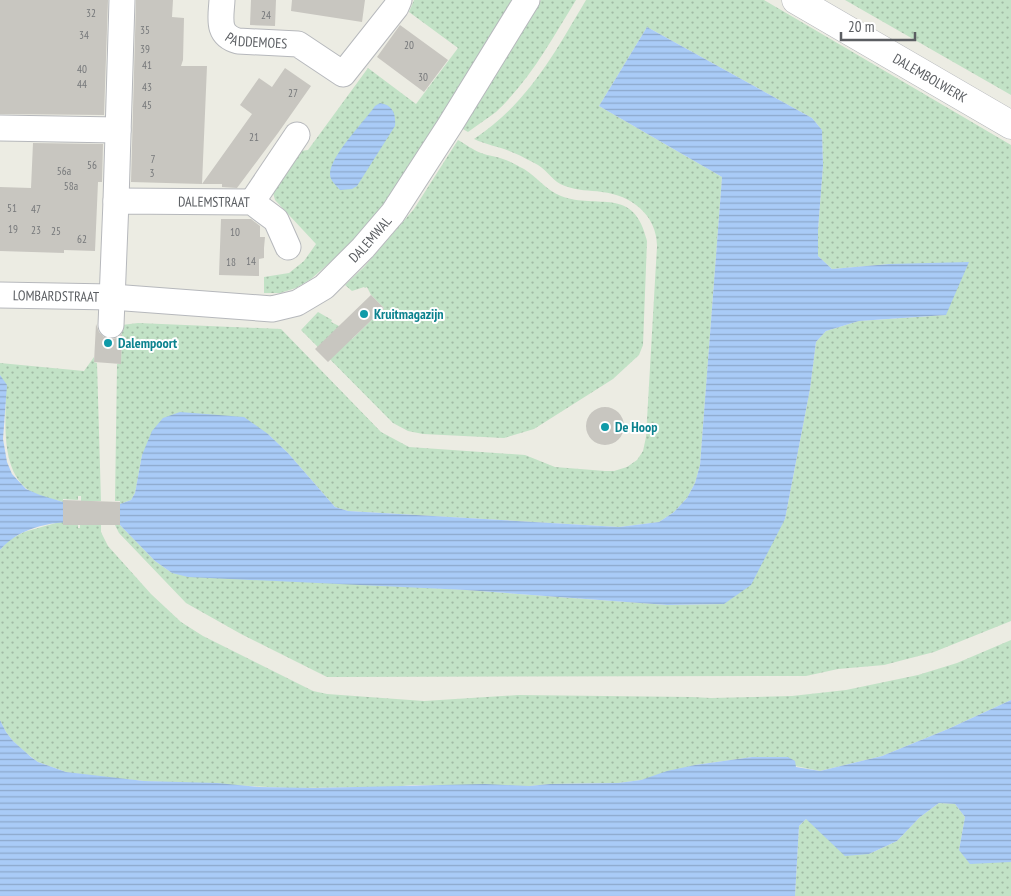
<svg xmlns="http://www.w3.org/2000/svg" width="1011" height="896" viewBox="0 0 1011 896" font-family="'PT Sans Narrow',sans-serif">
<defs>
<pattern id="green-dots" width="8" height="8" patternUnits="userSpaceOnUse" patternTransform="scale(1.25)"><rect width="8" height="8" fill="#c2e2c6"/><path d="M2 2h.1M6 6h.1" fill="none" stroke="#a1baa4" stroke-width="1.8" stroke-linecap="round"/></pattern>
<pattern id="water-rules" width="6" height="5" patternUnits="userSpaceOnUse" patternTransform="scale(1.25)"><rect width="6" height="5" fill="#a9cbf7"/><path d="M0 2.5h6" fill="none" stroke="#8da8cb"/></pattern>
</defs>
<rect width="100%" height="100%" fill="#ecece3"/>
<path fill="url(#green-dots)" d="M414,0h101l-103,167 -52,69 -49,43 -15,9 -16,5h-16v-16l25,-4 15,-12 12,-17 -41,-44 -4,-15 22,-33 15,-2 60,-82 48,36 42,-56 -49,-36z
M541,0h35c-24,39 -46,80 -80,112 -9,7 -19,13 -28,20l-7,-4z
M586,0h178l247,145v476l-77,31 -50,13 -46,4 -32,7 -479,1 -86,-43 -55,-31 -67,-70 -4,-8h5l35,36 17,12 294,17 201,15 57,-1 61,-85 25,-130 6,-47 10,-11 33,-10 87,-6 -57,-51 -57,5 -14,-13v-26l5,-64 -1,-36 -10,-12 -165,-91 -48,79 123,71 -22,288 -5,18 -8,15 -13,14 -15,10 -40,5 -271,-16 -13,-4 -47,-54 -20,-19 -126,21 -7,38 -4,7 -11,4v-3h-5l2,-137 4,-1 1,-38 16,-2 143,6 100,103 28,15 116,8 30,12 50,4h9l13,-4 10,-7 6,-9 3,-14 11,-191c0,-31 -26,-51 -55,-54 -13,-2 -24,-1 -37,-6 -12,-4 -17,-15 -27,-21 -8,-4 -16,-9 -24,-12 -13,-6 -27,-8 -40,-14 54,-36 80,-85 112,-139z
M845,0h166v95z
M458,140c7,4 15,10 23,13 7,3 15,3 22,6 7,2 14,7 21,10 13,8 22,21 37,27 37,14 73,-11 86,45l-4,104 -4,10 -26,24 -79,50 -30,9 -81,-4 -15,-3 -15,-8 -92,-93 17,-18 14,8 -1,2 8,4 13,13 32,-31 -13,-13 -4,-8 -2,1 -1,-1 -12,4 -7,-6 19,-18 50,-58z
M94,357v5l3,1 4,138h-20v-5h-3v4l-15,-1v3c-12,-3 -26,-6 -36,-13 -27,-22 -21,-68 -21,-101 0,-5 -5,-7 -6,-13 0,-4 0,-8 0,-12l84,8z
M63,521v4h15v3h2v-4h21v8l7,14 43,48 30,28 22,14 110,55 14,3 97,7 94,-6 174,2 19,1 81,-2 54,-6 72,-15 39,-12 54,-23v60l-63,29 -66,27 -62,15 -68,-14 -57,8 -54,15 -22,3 -69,1 -21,2 -117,-1 -20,2 -102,1 -146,-7 -50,-5 -28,-4 -28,-10 -13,-10 -12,-11 -7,-9 -6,-12v-170l9,-10 15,-8z
M939,803l16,1 10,13 -6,33 49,12h3v34h-216l4,-70 7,-7 63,35 28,-13 23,-24z"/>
<path fill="url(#water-rules)" d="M647,27l165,91 10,12 1,36 -5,64v26l14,13 57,-5 80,-2 -23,53 -87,6 -33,10 -10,11 -6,47 -25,130 -34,66 -27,19 -57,1 -201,-15 -278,-13 -16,-4 -17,-12 -35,-36v-3c-41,0 -90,-6 -120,28v-175l7,10 -4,54 4,23 5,12 14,15 14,6 23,7 57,2 11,-4 4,-7 7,-38 10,-24 11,-13 17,-6 64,5 24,17 20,19 47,54 13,4 271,16 40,-5 15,-10 13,-14 8,-15 5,-18 22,-288 -123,-71z
M380,103c13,2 16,11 15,23l-38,60 -5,3 -12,1c-4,-5 -10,-9 -10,-16 0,-18 34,-52 45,-68z
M1011,700v162l-41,2 -11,-14 6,-33 -10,-13 -16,-1 -19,14 -23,24 -28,13 -24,2 -39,-37 -7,7 -4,70h-795v-176l6,12 7,9 18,16 7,5 28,10 78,9 73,2 41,4 56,1 171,-4 44,2 21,-2 68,-1 23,-3 26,-9 28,-6 57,-8h36l7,4 1,6 24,4 62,-15 66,-27z"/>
<path fill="#c8c6c0" d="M0,0h108l-4,115 -104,-1z
M136,0h37l-1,17 12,1 -1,42 -2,6h26l-5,118 -71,-2z
M251,0h25l-1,26 -25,-1z
M292,0h73l-3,22 -71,-11z
M400,25l48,35 -24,32 -47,-35z
M285,68l26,18 -33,47 -41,55 -15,-1v-3h-20l50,-70 -12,-9 19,-27 13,9z
M33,143l70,1 -1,38h-4l-3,69 -31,-1v3l-64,-2v-64l31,1z
M221,219h30l9,7v11h5l-1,11v10l-5,1v17l-40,-1z
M371,295l13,13 -56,54 -13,-13z
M96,324l3,8 5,5 7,2 6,-1 5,-4 -1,30 -27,-2z
M586 426a19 19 0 1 1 38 0a19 19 0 1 1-38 0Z
M63,500l57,2v23h-57z"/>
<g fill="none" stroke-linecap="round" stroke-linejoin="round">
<defs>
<g id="minor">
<path id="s1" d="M222,0c-1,18 -6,35 16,41l60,3 45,30 53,-67 3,-7"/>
<path d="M0,128l118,2"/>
<path d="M116,201l6,-201"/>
<path d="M252,202l45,-67"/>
<path id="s2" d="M0,295l112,2 160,12 25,-6 27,-16 39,-39 30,-35 57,-88 77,-125"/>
<path id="s3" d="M111,325l5,-124 136,1 24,18 12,27"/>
</g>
<g id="tertiary">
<path id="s4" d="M796,0l215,125"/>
</g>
</defs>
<use href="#minor" stroke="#b6b8bc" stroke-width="27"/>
<use href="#tertiary" stroke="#b6b8bc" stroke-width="29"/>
<use href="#minor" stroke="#fff" stroke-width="25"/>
<use href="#tertiary" stroke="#fff" stroke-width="28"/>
</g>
<g fill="#0f9aa8" stroke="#fff" stroke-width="2">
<circle cx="364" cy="314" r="5"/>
<circle cx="108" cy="343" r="5"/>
<circle cx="605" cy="427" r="5"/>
</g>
<g text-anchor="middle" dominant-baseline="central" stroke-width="4" stroke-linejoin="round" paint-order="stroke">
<g font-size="11" fill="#76787a">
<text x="91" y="13">32</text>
<text x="266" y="15">24</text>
<text x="145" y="30">35</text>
<text x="84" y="35">34</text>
<text x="409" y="45">20</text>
<text x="145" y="49">39</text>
<text x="147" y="65">41</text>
<text x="82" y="69">40</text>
<text x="423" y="77">30</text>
<text x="82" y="84">44</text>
<text x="147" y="87">43</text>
<text x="293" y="93">27</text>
<text x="147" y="105">45</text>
<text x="254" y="137">21</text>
<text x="153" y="159">7</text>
<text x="92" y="165">56</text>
<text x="64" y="171">56a</text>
<text x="152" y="173">3</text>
<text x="71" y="186">58a</text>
<text x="12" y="208">51</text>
<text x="36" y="209">47</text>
<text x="13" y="229">19</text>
<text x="36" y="230">23</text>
<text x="56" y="231">25</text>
<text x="235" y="232">10</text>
<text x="82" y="239">62</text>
<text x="251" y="261">14</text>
<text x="231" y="262">18</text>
</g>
<g font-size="14" fill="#5b5e62" stroke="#fff">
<text stroke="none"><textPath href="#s1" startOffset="68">PADDEMOES</textPath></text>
<text stroke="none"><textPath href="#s4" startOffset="155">DALEMBOLWERK</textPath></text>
<text stroke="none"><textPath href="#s3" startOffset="222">DALEMSTRAAT</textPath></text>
<text stroke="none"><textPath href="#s2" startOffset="396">DALEMWAL</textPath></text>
<text stroke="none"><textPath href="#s2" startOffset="56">LOMBARDSTRAAT</textPath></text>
</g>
<g font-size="14" font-weight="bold" fill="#0d838f" stroke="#fff" text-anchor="start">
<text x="374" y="314">Kruitmagazijn</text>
<text x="118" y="343">Dalempoort</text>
<text x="615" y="427">De Hoop</text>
</g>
</g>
<path d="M841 32v8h74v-8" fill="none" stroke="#5b5e62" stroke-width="2.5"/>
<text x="848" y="32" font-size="15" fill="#5b5e62" stroke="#ffffff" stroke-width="4" paint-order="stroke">20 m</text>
</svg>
